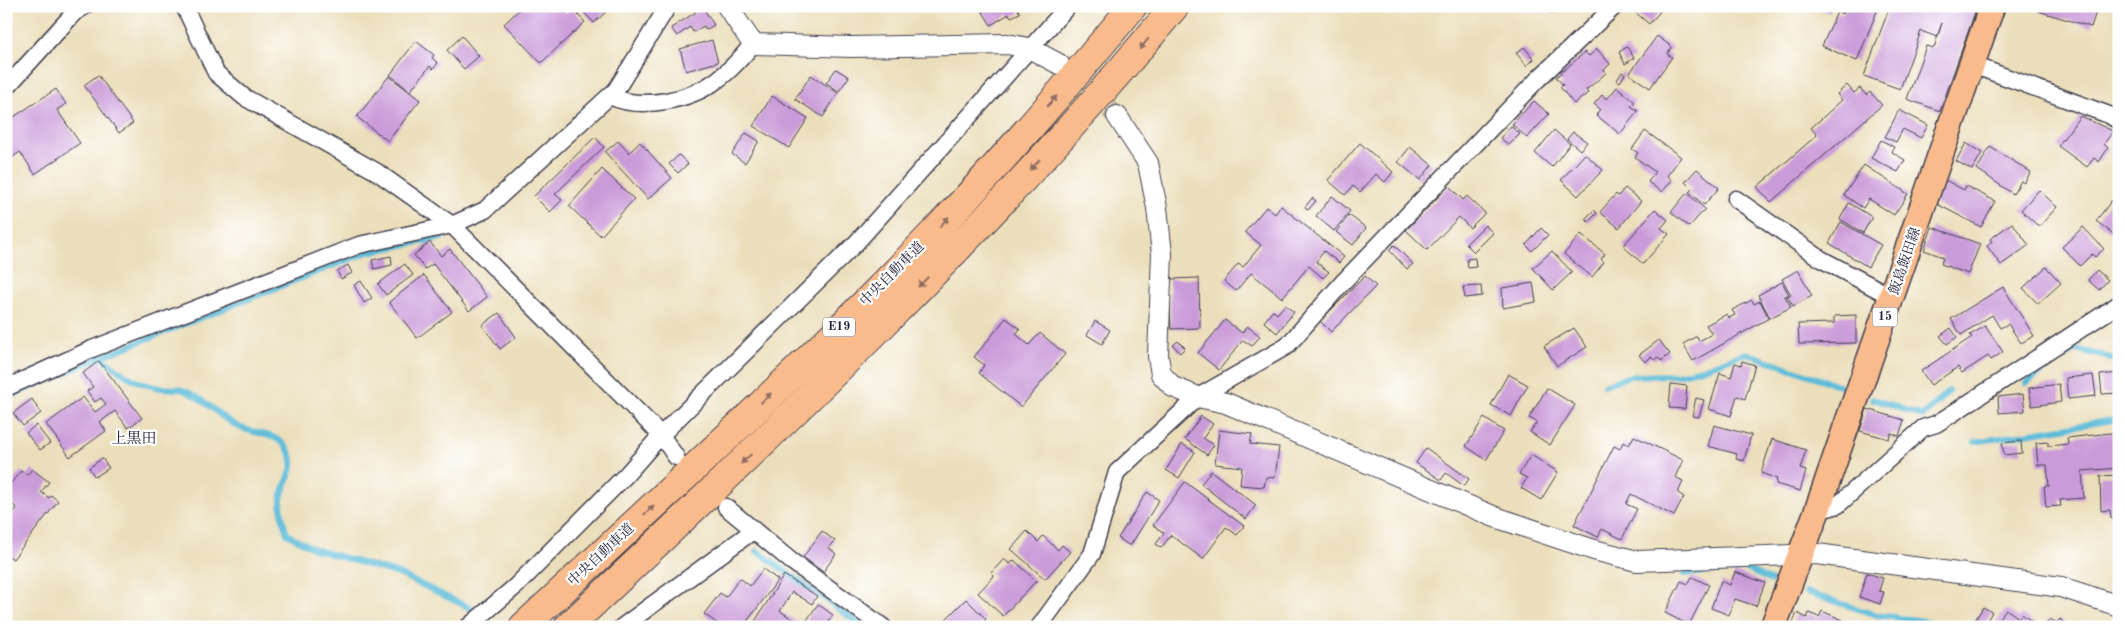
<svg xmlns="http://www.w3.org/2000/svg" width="2125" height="633" viewBox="0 0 2125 633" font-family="'Old Standard TT','Noto Serif JP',serif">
<rect width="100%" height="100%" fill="#fff"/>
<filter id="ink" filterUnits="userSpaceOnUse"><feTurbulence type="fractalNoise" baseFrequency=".02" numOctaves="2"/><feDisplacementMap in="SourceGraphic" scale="10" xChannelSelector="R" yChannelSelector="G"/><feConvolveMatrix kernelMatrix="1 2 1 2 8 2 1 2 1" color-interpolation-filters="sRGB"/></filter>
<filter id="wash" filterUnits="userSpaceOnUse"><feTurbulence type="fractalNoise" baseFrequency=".0096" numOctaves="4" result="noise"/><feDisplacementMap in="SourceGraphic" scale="20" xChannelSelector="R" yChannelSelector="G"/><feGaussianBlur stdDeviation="1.12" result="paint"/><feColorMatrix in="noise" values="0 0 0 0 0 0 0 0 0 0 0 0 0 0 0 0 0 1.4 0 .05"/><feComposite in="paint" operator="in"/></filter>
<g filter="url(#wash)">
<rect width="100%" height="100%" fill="#ebdeba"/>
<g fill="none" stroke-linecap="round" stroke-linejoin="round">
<path stroke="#58bad7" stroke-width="6" d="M101,357c21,16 33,27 60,31 6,1 13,0 19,1 23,7 37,27 57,37 19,10 42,5 53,27 8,16 -8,32 -9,47 0,12 2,23 6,34l27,15 85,25 73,35
M2026,383l49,-34 44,11
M1604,385l26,-9 47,-1 25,-6 44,-16 100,35
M6,398l95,-41 267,-105 73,-14
M1873,399l50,17 26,-25
M1975,442l144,-23
M757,551l107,76
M1684,574l61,-6 26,13
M1806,592l70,23 48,6 12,6"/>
</g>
<g id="blocks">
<path fill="#ca9bd9" d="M523,6h36l7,7 5,-5 14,14 -44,41 -37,-39z
M578,6h27l3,4 -14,13z
M692,6h10l12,19 -8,5 -2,-4 -11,6 -3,-5 -13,9 -6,-8 25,-16z
M979,6h41l-3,2 3,5 -9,4 -2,-3 -18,11z
M1546,6h14l-8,7z
M1639,6h26l-16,18 -15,-13z
M1812,6h20l-3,7z
M1846,6h33l-22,55 -35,-15 15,-34 6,2z
M1890,6h69l16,6 -35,99 -33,-12 19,-53 8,2 8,-25 -5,14 -16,-6 -21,58 -36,-13z
M2040,6h58l-7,21 -53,-16z
M462,36l17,20 -15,13 -17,-19z
M1657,36l15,11 -5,7 5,3 -22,31 -21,-14z
M712,40l6,22 -32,9 -6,-22z
M416,41l18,14 -2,3 6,5 -5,6 -3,-3 -20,25 -20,-16z
M1524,47l10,12 -7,7 -11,-13z
M1627,47l7,11 -9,6 -6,-12z
M1597,49l13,15 -6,6 2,3 -20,17 2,3 -14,11 -14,-17 3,-2 -7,-8 29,-25 4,4z
M836,69l13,8 -10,14 -13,-8z
M1622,72l3,2 -5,8 -3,-2z
M98,75l35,48 -14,10 -35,-48z
M811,75l27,18 -15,24 -28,-18z
M389,76l31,24 -32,41 -31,-24z
M1847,85l7,8 6,-5 6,7 4,-3 12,13 -111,97 -14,-15 60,-52 -6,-7 31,-28 -5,-6z
M1617,87l18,15 -4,4 7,5 -18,23 -24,-19 4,-6 -6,-5 8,-9 5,4z
M56,89l10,15 -9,6 23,33 -45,31 -15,-22 -14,10v-40z
M772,96l36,22 -19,30 -36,-22z
M1534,101l15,13 -22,24 -15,-14z
M1899,110l29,15 -7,13 -18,-9 -7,13 -11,-5z
M2080,116l33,15 -9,13 4,4 -9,14 -5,-4 -7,9 -29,-21z
M1511,126l9,8 -11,11 -9,-7z
M1554,130l16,14 -18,23 -17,-14z
M1645,131l36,26 -14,19 5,4 -10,12 -14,-10 7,-10 -20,-15 3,-4 -6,-4z
M1573,132l14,10 -7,8 -13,-11z
M746,133l13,8 -14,22 -13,-9z
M595,137l9,10 -49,47 7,6 -12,12 -16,-16z
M1881,140l13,7 -2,5 13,8 -7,12 -27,-14z
M618,141l11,12 11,-11 32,36 -24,21 -43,-47z
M1360,143l33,29 -8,10 -9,-8 -16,18 -7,-6 -8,9 -17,-15z
M1966,143l16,10 -10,17 -16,-9z
M1410,147l22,18 -12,15 -22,-18z
M1990,147l41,25 -7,11 -3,-2 -8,13 -36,-25z
M1585,154l18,16 -25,26 -17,-16z
M679,155l9,9 -10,9 -9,-9z
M1864,165l44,29 -14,21 -25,-16 -6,9 -19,-13z
M602,169l32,30 -33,37 -32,-30z
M1697,169l22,19 -15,17 -15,-13 3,-3 -7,-7z
M1945,180l19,10 2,-4 29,15 -14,26 -48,-25z
M1449,186l14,14 4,-4 18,17 -15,15 -11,-11 -32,33 -21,-20z
M1625,188l16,13 -22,27 -19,-16 16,-18 2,2z
M2039,190l18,17 -18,20 -18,-17z
M1687,193l18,16 -16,18 -18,-15z
M1332,196l18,15 -16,20 -18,-15z
M1312,198l4,3 -8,9 -3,-3z
M2112,200l7,5v27l-3,4 -20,-15z
M1849,203l23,14 -9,16 -23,-14z
M1281,206l63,51 -5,6 -15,-12 -8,11 13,10 -6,6 -14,-12 -27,32 -31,-25 -15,18 -12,-10 14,-17 5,3 18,-22 -16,-13 21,-25 9,7z
M1655,209l13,11 -7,8 8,6 -26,30 -20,-18z
M1594,210l3,3 -9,9 -3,-3z
M1349,215l17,13 -13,17 -17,-13z
M1841,222l40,23 -13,22 -39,-24z
M2012,223l17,22 -28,20 -14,-19 5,-4 -2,-3z
M1485,225l8,8 -19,19 -8,-8z
M1932,227l48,17 -12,30 -27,-10 2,-7 -19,-7z
M2083,227l21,22 -9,8 -3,-3 -12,12 -18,-19z
M1541,228l7,7 -16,16 -6,-6z
M1581,234l24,20 -4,5 3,3 -12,15 -28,-23z
M430,242l11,14 9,-7 37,48 -18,14 -36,-47 -8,5 -11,-14z
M1394,245l19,19 -6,5 -18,-19z
M1552,251l20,21 -19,18 -20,-22z
M391,256l1,9 -18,4 -2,-9z
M1475,258l1,9 -8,1 -1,-9z
M405,264l8,11 -27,20 -8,-11z
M348,265l4,8 -11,6 -4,-8z
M2046,267l15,16 -23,21 -15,-16z
M1798,270l14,26 -19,10 -6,-10 4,-1 -9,-16z
M2097,270l11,10 -9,10 -11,-10z
M424,275l28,37 -35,26 -28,-36z
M1365,276l11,10 -45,46 -11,-11z
M1199,278l1,50 -29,1 -2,-50z
M361,281l11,17 -8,5 -10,-18z
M1782,282l7,13 -4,1 6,11 -21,11 -12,-23z
M1533,283l3,19 -33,6 -1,-20z
M1481,286l1,10 -17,2 -2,-11z
M2003,287l31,49 -13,7 -13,-19 -8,4 -8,-13 -31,20 -10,-16z
M1752,300l2,4 6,-3 9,17 -76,43 -10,-17 14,-8 2,5 13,-7 -6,-9 21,-11 2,4 6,-3 -3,-5z
M1285,305l9,7 -17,21 -13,-11 9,-12 4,4z
M499,313l17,24 -16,12 -18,-24z
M1856,315v28l-57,1 -1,-20 36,-1v-7z
M1006,318l14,11 -4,5 13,11 11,-12 25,21 -44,53 -42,-34 5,-8 -10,-8z
M1225,320l17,13 5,-7 13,10 -8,10 -9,-6 -24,30 -21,-17z
M1095,321l15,9 -8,14 -15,-9z
M1985,326l18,26 -12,8 -3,-4 -26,17 -4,-6 -27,18 -10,-14 51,-34 -2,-2z
M1574,328l13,19 -30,19 -13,-20z
M1951,328l6,9 -10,7 -7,-8z
M1659,340l11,14 -9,7 -3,-4 -4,3 -3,-3 -6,5 -6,-7z
M1178,341l7,7 -5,5 -7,-8z
M99,361l43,57 -14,10 -13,-17 -15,11 6,9 -36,26 -24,-33 37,-27 12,15 11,-8 -5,-6 -6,4 -8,-11 6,-4 -10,-14z
M1742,361l13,4 -10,34 -8,-3 -6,20 -22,-7 11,-36 11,4 4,-14 6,2z
M2119,373v20l-17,1 -2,-19z
M1508,374l20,11 -17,31 -20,-11z
M2093,375l3,21 -28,3 -2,-21z
M1671,384l16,2 -2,23 -16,-1z
M2059,384l2,18 -29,4 -3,-18z
M1547,388l28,17 -25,40 -20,-13 7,-10 -8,-4z
M2023,394l2,17 -26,2 -1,-16z
M1696,398l8,2 -5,17 -7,-1z
M32,399l9,14 -18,13 -10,-13z
M1867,409l37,11 -5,16 -8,-3 -2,6 -29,-8z
M1201,416l12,8 -10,14 11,7 -7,10 -22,-16z
M1484,418l20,13 -18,29 -20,-14z
M36,425l14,18 -10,7 -14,-17z
M1714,425l37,10 -7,26 -8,-2 1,-5 -29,-8z
M1219,430l33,4 -2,10 29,3 -4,31 -9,-1 -2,10 -24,-2 2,-18 -27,-3z
M2119,432v36l-37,3 2,27 -24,2 1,6 -15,1 -2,-21h5l-2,-21h-9l-2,-22 12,-1v4l20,-2 -1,-6z
M1634,436l49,24 -8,17 8,4 -5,12 6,4 -10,19 -43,-22 -5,10 11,5 -15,30 -20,-10 -4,8 -24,-12 40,-79 6,3 3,-7 6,3z
M1772,439l34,11 -6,19 6,2 -6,20 -24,-7 1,-5 -16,-6z
M2021,441l1,12 -18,2 -2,-12z
M1182,444l13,8 -16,26 -13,-8z
M1426,448l43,31 -5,7 -18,-13 -5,7 -25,-17z
M1531,455l27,17 -17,28 -20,-12 6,-10 -8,-4z
M102,458l7,10 -14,9 -6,-9z
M32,469l17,13 -8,10 8,6 2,-3 7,6 -45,58 -7,-5v-32l11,-14 -11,-8v-11l15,-18 6,4z
M1211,471l45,34 -10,14 -45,-35z
M2119,475v42l-8,1 -1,-8 -9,1 -1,-35z
M1185,482l59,44 -7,9 -11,-8 -23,32 -32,-24 -10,13 -5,-4 8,-11 -11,-8z
M1147,492l12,8 -29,46 -12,-8z
M822,531l13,10 -6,7 7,6 -13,18 -20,-15z
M1027,531l11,11 5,-6 15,14 4,-5 8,7 -25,27 -34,-30z
M1004,559l6,5 4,-4 22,21 -33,35 -25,-23 16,-17 -3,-3z
M763,569l15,11 -35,47h-21l-18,-13 16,-21 6,4 14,-19 10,8z
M1735,572l30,11 -9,23 -21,-7 -6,16 -18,-7 10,-27 9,4z
M1867,573l16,5 -4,13 5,1 -4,12 -21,-7z
M784,575l33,21 -5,8 -20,-12 -12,19 25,16h-45l-6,-4z
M1692,577l17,8 -20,40 -24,-12 16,-32 7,3z
M966,599l20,20 -8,8h-40z
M818,604l15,11 -8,12h-7l-11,-7z
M1983,607l9,5 -9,15h-12z
M2006,609l13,9 3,-4 13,10 -1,3h-39l-2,-1z
M1822,611l21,9 -1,3 8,4h-59l6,-14 10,5 2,-5 10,4z
M2050,619l7,4 3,-4 7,6 -23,2z
M1199,621l4,6h-12z"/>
</g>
</g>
<g filter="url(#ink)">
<use href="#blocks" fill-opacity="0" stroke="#403e4e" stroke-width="1"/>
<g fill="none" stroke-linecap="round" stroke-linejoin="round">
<path stroke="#c3b8a1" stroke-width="20" stroke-dasharray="20 10" stroke-linecap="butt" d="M1064,69l53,47"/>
<defs>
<path id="minor" d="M184,6l32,67 28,24 133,75 75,53 209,210 15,22
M1973,65l136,50 10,6
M6,88l68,-75 11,-7
M610,96c31,15 81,4 107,-16 14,-10 25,-23 36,-36
M1736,199l85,60 71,38
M6,388l86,-39 267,-104 93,-20 33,-15 131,-120 52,-84
M726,507l65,54 92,66
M1817,511l21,-6 85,-77 13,-4 25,-16 158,-104
M468,627l48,-41 110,-111 35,-40 195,-192 212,-237
M622,627l132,-97
M1039,627l53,-73 25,-82 81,-75 89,-51 56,-64 194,-202 78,-74"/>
<path id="tertiary" d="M727,6l26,38 98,3 156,-3 22,4 30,16
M1117,116l31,47 9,45 5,46 -4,102 3,18 12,13 25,10 28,6 269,114 99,33 43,11 180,-7 244,33 58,19"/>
<path id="primary" d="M1773,627l44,-116 175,-505"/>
<path id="motorway" d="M523,627c141,-131 284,-261 417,-401 67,-70 131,-145 193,-220
M568,627c211,-198 422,-397 607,-621"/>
</defs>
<use href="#minor" stroke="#403e4e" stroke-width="19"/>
<use href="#tertiary" stroke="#403e4e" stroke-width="22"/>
<use href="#primary" stroke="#403e4e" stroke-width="28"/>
<use href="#motorway" stroke="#403e4e" stroke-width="30"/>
<use href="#minor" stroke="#fff" stroke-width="16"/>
<use href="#tertiary" stroke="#fff" stroke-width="20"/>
<use href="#primary" stroke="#fabb8c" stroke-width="25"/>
<use href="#motorway" stroke="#fabb8c" stroke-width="28"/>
</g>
<defs><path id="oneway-solid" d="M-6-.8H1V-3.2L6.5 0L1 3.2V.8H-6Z" transform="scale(1.25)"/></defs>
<g fill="#8e6e64">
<use href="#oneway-solid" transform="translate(1144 44) rotate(130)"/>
<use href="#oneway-solid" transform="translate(1052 101) rotate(-48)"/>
<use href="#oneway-solid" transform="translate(1035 165) rotate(132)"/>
<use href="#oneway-solid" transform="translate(944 222) rotate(-48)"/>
<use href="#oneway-solid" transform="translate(923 282) rotate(135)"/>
<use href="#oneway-solid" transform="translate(766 398) rotate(-44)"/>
<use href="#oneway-solid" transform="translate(746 459) rotate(137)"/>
<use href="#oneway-solid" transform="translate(649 510) rotate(-43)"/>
</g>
</g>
<g text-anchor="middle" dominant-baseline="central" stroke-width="4.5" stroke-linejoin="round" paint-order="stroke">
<g fill="#fff" stroke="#646476" stroke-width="1">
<rect x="1872.5" y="307.5" width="25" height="19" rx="4"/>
<rect x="823" y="317.5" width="32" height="19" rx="4"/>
</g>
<g font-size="12" font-weight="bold" fill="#22223b">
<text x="1885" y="317">15</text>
<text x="839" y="327">E19</text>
</g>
<g font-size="14" fill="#22223b" stroke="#fff">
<text transform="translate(1905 261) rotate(-71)">飯島飯田線</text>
<text transform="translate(892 274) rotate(-45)">中央自動車道</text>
<text transform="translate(601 555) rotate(-43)">中央自動車道</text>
</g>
<g font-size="15" fill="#22223b" stroke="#fff">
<text x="134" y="439">上黒田</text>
</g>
</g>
<rect width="2125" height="633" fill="none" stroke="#fff" stroke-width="25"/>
</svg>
